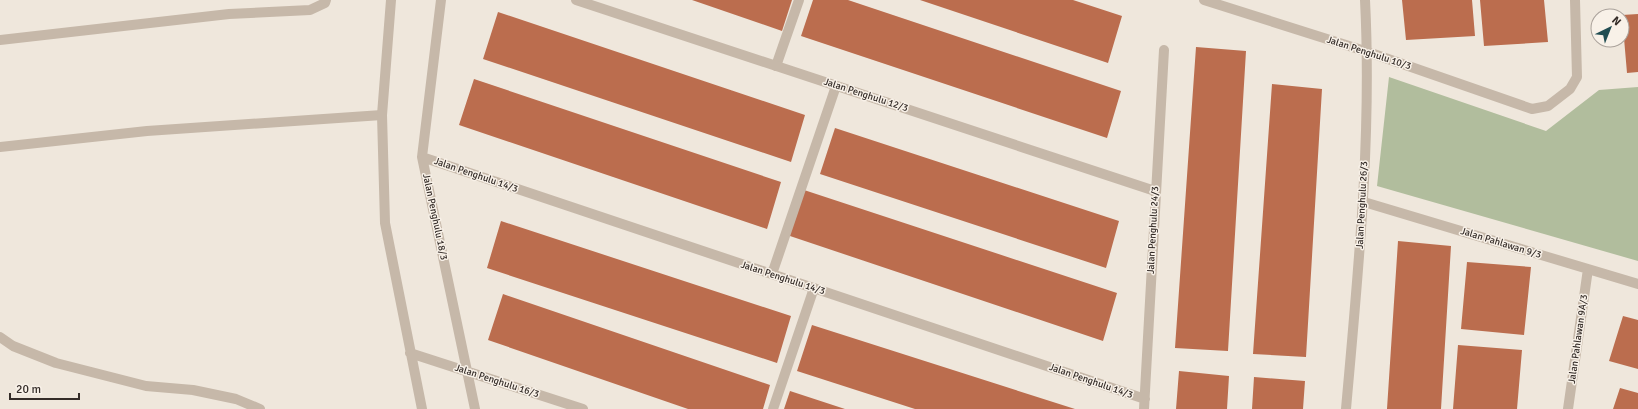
<svg xmlns="http://www.w3.org/2000/svg" width="1638" height="409" viewBox="0 0 1638 409" font-family="Signika,sans-serif">
<rect width="100%" height="100%" fill="#efe7dc"/>
<path fill="#b1bd9d" d="M1389,77l157,54 53,-41 39,-3v174l-261,-75z"/>
<path fill="#bb6d4e" d="M692,0h100l-10,31z
M813,0h35l273,91 -14,47 -306,-102z
M920,0h153l49,16 -14,47z
M1402,0h70l3,36 -69,4z
M1480,0h64l4,42 -64,4z
M498,12l307,103 -14,47 -308,-103z
M1638,14v58l-11,1 -5,-58z
M1196,47l50,4 -18,300 -53,-3z
M474,79l307,103 -14,47 -308,-104z
M1272,84l50,5 -16,268 -53,-3z
M835,128l284,93 -13,47 -286,-94z
M801,189l316,104 -14,48 -316,-106z
M501,221l290,95 -14,47 -290,-95z
M1398,241l53,5 -10,163h-54z
M1467,262l64,5 -7,68 -63,-6z
M503,294l267,91 -7,24h-75l-200,-69z
M1623,316l15,4v49l-29,-8z
M812,325l263,84h-160l-118,-38z
M1458,345l64,5 -5,59h-64z
M1179,371l50,5 -2,33h-51z
M1254,377l51,4 -2,28h-51z
M1620,388l18,5v16h-25z
M790,391l55,18h-61z"/>
<g fill="none" stroke-linecap="round" stroke-linejoin="round">
<path stroke="#c6b8a9" stroke-width="10" d="M0,40l229,-26 81,-4 15,-7 1,-3
M776,66l23,-66
M0,147l147,-16 235,-16
M772,274l64,-188
M0,337l13,9 43,17 90,23 47,4 43,9 24,10
M773,409l41,-121"/>
<path stroke="#c6b8a9" stroke-width="10" d="M391,0l-9,115 3,108 37,186
M441,0l-19,157 53,252
M576,0l579,191
M1204,0l164,52 164,57 16,-3 22,-17 7,-12 -2,-77
M422,157l723,242
M1364,202l274,82
M410,353l173,56
M1144,409l20,-359
M1346,409c12,-136 26,-272 19,-409
M1568,409l20,-140"/>
</g>
<g text-anchor="middle" dominant-baseline="central" stroke-width="3" stroke-linejoin="round" paint-order="stroke">
<g font-size="10" fill="#342c28" stroke="#f8f1e8">
<text transform="translate(1369 53) rotate(18)">Jalan Penghulu 10/3</text>
<text transform="translate(866 95) rotate(18)">Jalan Penghulu 12/3</text>
<text transform="translate(476 175) rotate(19)">Jalan Penghulu 14/3</text>
<text transform="translate(1362 205) rotate(-87)">Jalan Penghulu 26/3</text>
<text transform="translate(435 217) rotate(78)">Jalan Penghulu 18/3</text>
<text transform="translate(1153 230) rotate(-87)">Jalan Penghulu 24/3</text>
<text transform="translate(1501 243) rotate(17)">Jalan Pahlawan 9/3</text>
<text transform="translate(783 278) rotate(18)">Jalan Penghulu 14/3</text>
<text transform="translate(1578 339) rotate(-82)">Jalan Pahlawan 9A/3</text>
<text transform="translate(497 381) rotate(18)">Jalan Penghulu 16/3</text>
<text transform="translate(1091 381) rotate(19)">Jalan Penghulu 14/3</text>
</g>
</g>
<g transform="translate(1610 28) rotate(43)"><circle r="19" fill="#f8f1e8" stroke="#aaa29b"/>
<path d="M0-3L7 15L0 10L-7 15Z" fill="#214d52"/>
<text y="-6" font-size="11" font-weight="bold" text-anchor="middle" fill="#342c28">N</text>
</g>
<path d="M10 393v6h69v-6" fill="none" stroke="#342c28" stroke-width="2"/>
<text x="16" y="393" font-size="12" fill="#342c28" stroke="#f8f1e8" stroke-width="3" paint-order="stroke">20 m</text>
</svg>
